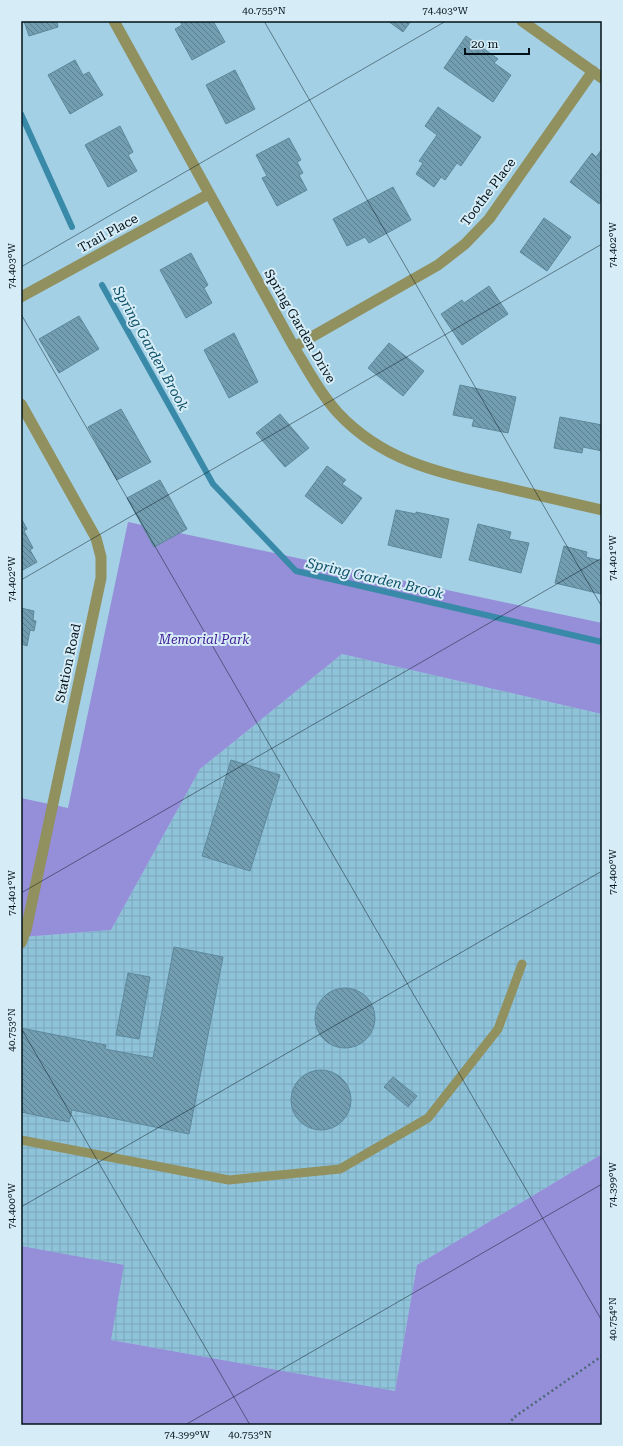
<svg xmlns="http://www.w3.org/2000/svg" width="623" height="1446" viewBox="0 0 623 1446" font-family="'Roboto Serif',serif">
<defs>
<pattern id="industrial-grid" width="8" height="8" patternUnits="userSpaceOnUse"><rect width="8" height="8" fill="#8fc3da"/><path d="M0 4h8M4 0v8" fill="none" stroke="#7aa6ba"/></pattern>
<pattern id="building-back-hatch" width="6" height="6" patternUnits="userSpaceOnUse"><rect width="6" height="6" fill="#739eb2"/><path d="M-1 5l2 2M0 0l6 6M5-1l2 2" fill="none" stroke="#5c7f90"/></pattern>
</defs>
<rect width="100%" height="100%" fill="#a3d0e4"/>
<path fill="url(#industrial-grid)" d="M342,654l260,60v440l-185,111 -22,126 -284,-51 -90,-94v-299l2,-10 88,-7 89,-161z"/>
<path fill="#958ed8" d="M128,522l474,101v91l-260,-60 -142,115 -89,161 -88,7 -2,-5v-134l47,10z
M602,1154v271h-581v-179l103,19 -13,75 284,51 22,-126z"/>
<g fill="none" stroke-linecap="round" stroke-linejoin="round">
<path stroke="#3989a9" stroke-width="6" d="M21,114l51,113
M102,285l111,199 83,87 306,71"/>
</g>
<path fill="url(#building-back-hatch)" stroke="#5d889b" d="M24,21h33l1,6 -29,9z
M180,21h33l12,21 -33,18 -17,-31 7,-4z
M388,21h23l-8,11z
M466,36l32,23 -4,4 17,12 -18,27 -49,-34z
M75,60l8,15 6,-3 14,23 -33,19 -22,-39z
M235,70l20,39 -29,15 -20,-39z
M438,107l43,30 -20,29 -4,-3 -12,17 -4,-3 -7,10 -18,-13 7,-11 -4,-2 18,-26 -12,-9z
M120,126l13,26 -5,3 9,16 -29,16 -23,-42z
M289,138l12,22 -4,2 6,11 -4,2 8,15 -30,16 -15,-28 5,-2 -11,-21z
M602,149v51l-3,4 -29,-22 22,-29 4,4z
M393,187l18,33 -42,23 -4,-6 -18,9 -14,-27z
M544,218l27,19 -24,34 -27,-19z
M191,253l17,32 -4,3 8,15 -26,15 -26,-48z
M489,286l19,28 -46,31 -21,-31 21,-14 2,3z
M79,316l20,33 -40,24 -20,-34z
M234,333l24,49 -29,16 -25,-48z
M389,343l35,28 -21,25 -35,-28z
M460,385l56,12 -8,36 -36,-7 2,-7 -21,-4z
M121,409l30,53 -34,18 -29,-53z
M280,414l29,34 -24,19 -29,-34z
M560,417l42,8v26l-19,-4 -1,6 -28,-5z
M327,466l19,14 -4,4 20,14 -20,26 -37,-28z
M160,480l27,49 -33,18 -27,-49z
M396,510l20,4v-2l33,7 -8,39 -53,-13z
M21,518l6,11 -3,2 9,17 -3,2 7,12 -16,9z
M478,524l33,8 -2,7 20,4 -8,30 -52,-13z
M564,546l23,6 -1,5 16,4 -1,33 -46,-11z
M21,608l13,3 -1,9 3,1 -2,10 -4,-1 -3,16 -6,-2z
M231,760l49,15 -30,96 -48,-15z
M174,947l49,10 -34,177 -117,-24 -3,12 -48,-10v-84l85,17 -1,4 48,9z
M128,973l22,4 -11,62 -23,-4z
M315 1018a30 30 0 1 1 60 0a30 30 0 1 1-60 0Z
M291 1100a30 30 0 1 1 60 0a30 30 0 1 1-60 0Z
M393,1077l24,19 -9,11 -24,-20z"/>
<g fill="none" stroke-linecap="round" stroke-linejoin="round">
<path stroke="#4b6875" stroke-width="2.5" stroke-dasharray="2 3" stroke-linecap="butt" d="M509,1425l4,-7 89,-62"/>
<path stroke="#91905f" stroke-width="9" d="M21,1140l208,40 111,-11 88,-51 70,-89 24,-65"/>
<path stroke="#91905f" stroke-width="11" d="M114,21l180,326c14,23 26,46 44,66 45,48 99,59 160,73 35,8 69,16 104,24
M522,21l80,57
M21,297l188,-103
M294,347l144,-82 27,-21 24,-25 104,-148
M21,404l75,134 5,19v21l-75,352 -5,13"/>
</g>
<path fill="none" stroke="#031219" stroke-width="1" stroke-opacity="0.45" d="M264,21l338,586M21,267l425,-246M21,314l581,1007M21,580l581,-336M21,893l581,-335M21,1028l229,397M21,1207l581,-336M185,1425l417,-241"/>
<g text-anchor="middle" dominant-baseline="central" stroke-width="4" stroke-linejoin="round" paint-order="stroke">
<g font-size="13" fill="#031219" stroke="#d6edf7">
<text transform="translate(488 192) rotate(-53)">Toothe Place</text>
<text transform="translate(108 233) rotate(-29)">Trail Place</text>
<text transform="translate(300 326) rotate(60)">Spring Garden Drive</text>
<text transform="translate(68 663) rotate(-78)">Station Road</text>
</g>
<g font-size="13" font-style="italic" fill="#401a95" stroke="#d6edf7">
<text x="204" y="639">Memorial Park</text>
</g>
<g font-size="14" font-style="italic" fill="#0c4f66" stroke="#d6edf7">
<text transform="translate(151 348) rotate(61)">Spring Garden Brook</text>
<text transform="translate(375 578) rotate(13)">Spring Garden Brook</text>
</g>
</g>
<rect width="623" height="1446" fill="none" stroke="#d6edf7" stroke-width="44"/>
<path d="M465 48v6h64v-6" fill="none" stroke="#031219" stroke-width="2"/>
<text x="471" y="48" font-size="12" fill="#031219" stroke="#d6edf7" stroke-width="3" paint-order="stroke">20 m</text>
<rect x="22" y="22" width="579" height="1402" fill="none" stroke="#031219" stroke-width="1.5"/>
<g font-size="10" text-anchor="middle" fill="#031219">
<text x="264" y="14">40.755°N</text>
<text x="445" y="14">74.403°W</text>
<text transform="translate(612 245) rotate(-90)" y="4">74.402°W</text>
<text transform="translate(11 266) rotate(-90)" y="4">74.403°W</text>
<text transform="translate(612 558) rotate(-90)" y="4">74.401°W</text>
<text transform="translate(11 579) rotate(-90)" y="4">74.402°W</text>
<text transform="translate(612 872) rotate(-90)" y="4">74.400°W</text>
<text transform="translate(11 893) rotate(-90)" y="4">74.401°W</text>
<text transform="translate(11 1030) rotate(-90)" y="4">40.753°N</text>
<text transform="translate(612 1185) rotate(-90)" y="4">74.399°W</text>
<text transform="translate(11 1206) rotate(-90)" y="4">74.400°W</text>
<text transform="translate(612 1319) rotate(-90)" y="4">40.754°N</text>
<text x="187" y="1438">74.399°W</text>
<text x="250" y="1438">40.753°N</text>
</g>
</svg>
